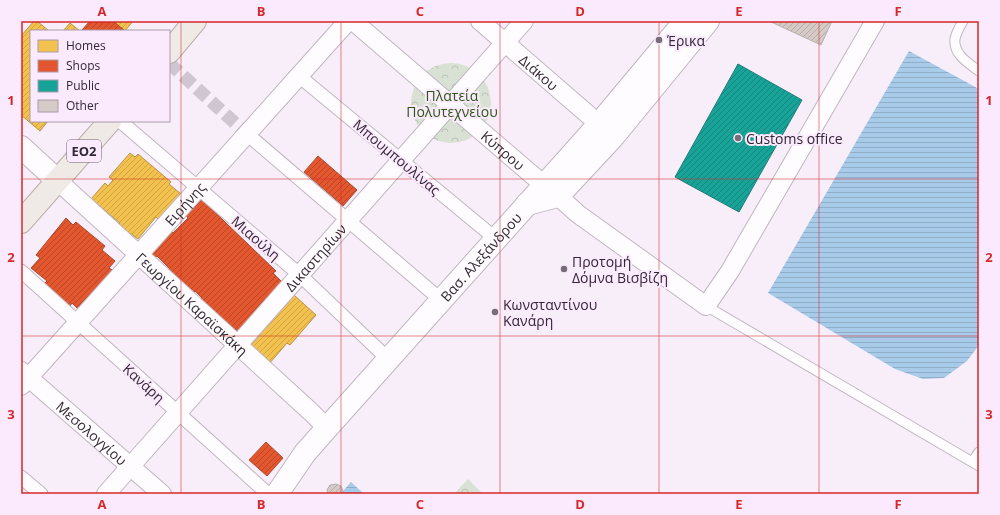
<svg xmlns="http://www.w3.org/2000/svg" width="1000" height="515" viewBox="0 0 1000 515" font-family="'Open Sans',sans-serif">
<defs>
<pattern id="park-crowns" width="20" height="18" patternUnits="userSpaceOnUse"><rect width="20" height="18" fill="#d8e1d4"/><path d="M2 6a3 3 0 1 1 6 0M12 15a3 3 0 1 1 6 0" fill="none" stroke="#bac1b6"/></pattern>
<pattern id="water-rules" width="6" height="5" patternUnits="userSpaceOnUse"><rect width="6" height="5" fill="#a8cbea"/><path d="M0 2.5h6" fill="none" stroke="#91aec9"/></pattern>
<pattern id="homes-hatch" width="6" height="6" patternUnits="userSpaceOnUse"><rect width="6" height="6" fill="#f2c14e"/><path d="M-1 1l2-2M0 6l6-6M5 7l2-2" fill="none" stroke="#d0a645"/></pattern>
<pattern id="shops-hatch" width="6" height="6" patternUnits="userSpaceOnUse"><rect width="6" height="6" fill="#e4572e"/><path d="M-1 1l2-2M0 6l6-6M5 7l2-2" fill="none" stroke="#b94828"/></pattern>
<pattern id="public-hatch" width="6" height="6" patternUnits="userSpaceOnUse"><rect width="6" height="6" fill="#17a398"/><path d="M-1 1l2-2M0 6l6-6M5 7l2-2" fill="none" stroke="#15857d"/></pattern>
<pattern id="building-hatch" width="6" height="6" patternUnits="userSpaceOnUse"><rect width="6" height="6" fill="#d5cac5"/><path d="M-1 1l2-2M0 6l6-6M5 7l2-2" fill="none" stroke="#b7aeaa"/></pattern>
</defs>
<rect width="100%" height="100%" fill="#f8eef9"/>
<path fill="url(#park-crowns)" d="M411 103a40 40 0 1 1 80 0a40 40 0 1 1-80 0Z
M468,479l15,15h-29z"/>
<path fill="url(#water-rules)" d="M909,51l70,38v256l-12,16 -23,17 -21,1 -28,-10 -127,-76z
M351,482l13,12h-21v-3z"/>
<path fill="url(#homes-hatch)" stroke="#b89346" d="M34,21h3l12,10h-18v90h17l-8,10 -19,-16v-79z
M113,21h20l-8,10z
M70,23l10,8h-17z
M130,153l5,4 3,-3 33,28 -2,2 12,10 -22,26 -3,-3 -18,22 -8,-6 -2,3 -11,-10 3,-3 -29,-24 14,-16 3,3 5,-6 -4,-3z
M294,295l22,20 -26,30 -3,-2 -18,21 -20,-17 10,-11 -3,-3 25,-29 3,3z"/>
<path fill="url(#shops-hatch)" stroke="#ae492f" d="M90,21h23l12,10h-44z
M318,156l39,34 -14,16 -39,-34z
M199,197l77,74 -3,2 11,11 -46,48 -7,-6 -3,3 -28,-27 2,-4 -7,-7 -4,4 -14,-13 3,-3 -3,-3 -3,3 -7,-7 3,-3 -13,-13 -4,3 -4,-5 22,-23 2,2 15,-15 -4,-5z
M66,218l7,7 3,-3 29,24 -3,4 13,11 -6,7 3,2 -33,40 -7,-7 -2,3 -26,-22 3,-3 -16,-13 9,-10 -4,-3z
M266,442l17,16 -16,18 -18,-16z"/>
<path fill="url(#public-hatch)" stroke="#1f7e79" d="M738,64l64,36 -63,112 -64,-35z"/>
<path fill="url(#building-hatch)" stroke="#b9b0b0" d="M769,21h63l-11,24z
M336,484l5,2 2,5v3h-15l-1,-4 3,-5z"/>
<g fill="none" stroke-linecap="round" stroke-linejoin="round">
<path stroke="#d0c6d1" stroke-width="13" stroke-dasharray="13 6" stroke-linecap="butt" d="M169,63l78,71"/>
<defs>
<path id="service" d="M963,21c-3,5 -7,12 -8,18 -2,15 13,24 24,32
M706,306l273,160
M972,462l7,-10"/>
<path id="pedestrian" d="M299,76l197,163
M120,121l180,154 88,84
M247,134l194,166
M21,271l247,223
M21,477l20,17"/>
<g id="minor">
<path id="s1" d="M353,21l191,164"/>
<path id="s2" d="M480,21l119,103"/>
<path id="s3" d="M58,181l253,231 16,16"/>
<path d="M558,196l20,18 128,92 24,-35 145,-250"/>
<path id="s4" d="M21,371l141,123"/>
<path id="s5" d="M21,386l327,-365"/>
<path id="s6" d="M106,494l418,-473"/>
</g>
<g id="secondary">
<path d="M21,147l37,34"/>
<path d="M527,204l31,-8 55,-59 95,-116"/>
<path id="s7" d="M277,494l28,-41 22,-25 272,-304 86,-103"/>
</g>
<path id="primary" d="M169,52l26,-31
M21,222l89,-101"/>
</defs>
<use href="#service" stroke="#c0b6c1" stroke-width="11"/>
<use href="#pedestrian" stroke="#c0b6c1" stroke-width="15"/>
<use href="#minor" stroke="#c0b6c1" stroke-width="20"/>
<use href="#secondary" stroke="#c0b6c1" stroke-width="24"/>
<use href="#primary" stroke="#bcafab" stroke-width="24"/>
<use href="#service" stroke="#fefcfe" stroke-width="9"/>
<use href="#pedestrian" stroke="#fefcfe" stroke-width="13"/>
<use href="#minor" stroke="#fefcfe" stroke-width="18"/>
<use href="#secondary" stroke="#fefcfe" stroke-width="22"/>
<use href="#primary" stroke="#f0eae6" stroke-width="22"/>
</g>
<path fill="none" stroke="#d62828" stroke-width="1" stroke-opacity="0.55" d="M181,21v473M341,21v473M500,21v473M659,21v473M819,21v473M21,179h958M21,336h958"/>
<g fill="#776d78" stroke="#fbeafd" stroke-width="1.5">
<circle cx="659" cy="40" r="4"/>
<circle cx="738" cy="138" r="4"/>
<circle cx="564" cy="269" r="4"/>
<circle cx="495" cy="312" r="4"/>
</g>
<g text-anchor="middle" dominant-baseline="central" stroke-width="4" stroke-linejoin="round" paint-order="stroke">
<rect fill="#fbeafd" stroke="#6e626f" stroke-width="1" x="67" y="140" width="34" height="22" rx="3"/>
<g font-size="13" font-weight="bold" fill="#312732">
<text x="84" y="151">ΕΟ2</text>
</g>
<g font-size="14" fill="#312732" stroke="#fbeafd" text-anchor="start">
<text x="667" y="40">Έρικα</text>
<text x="746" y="138">Customs office</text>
<text x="572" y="261">Προτομή<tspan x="572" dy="16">Δόμνα Βισβίζη</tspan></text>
<text x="503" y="304">Κωνσταντίνου<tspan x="503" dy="16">Κανάρη</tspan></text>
</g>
<g font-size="14" fill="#312732" stroke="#fbeafd">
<text stroke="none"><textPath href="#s2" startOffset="78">Διάκου</textPath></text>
<text stroke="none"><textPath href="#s1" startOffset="198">Κύπρου</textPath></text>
<text transform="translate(397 157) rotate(40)">Μπουμπουλίνας</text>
<text stroke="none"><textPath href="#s5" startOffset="245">Ειρήνης</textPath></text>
<text transform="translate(256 238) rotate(41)">Μιαούλη</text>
<text stroke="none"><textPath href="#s7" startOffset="313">Βασ. Αλεξάνδρου</textPath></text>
<text stroke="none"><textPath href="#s6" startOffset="316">Δικαστηρίων</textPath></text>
<text stroke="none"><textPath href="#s3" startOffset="182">Γεωργίου Καραϊσκάκη</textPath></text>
<text transform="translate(144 383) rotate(42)">Κανάρη</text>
<text stroke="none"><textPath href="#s4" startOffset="94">Μεσολογγίου</textPath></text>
</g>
<g font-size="14" fill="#295713" stroke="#fbeafd">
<text x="452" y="95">Πλατεία<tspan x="452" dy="16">Πολυτεχνείου</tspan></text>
</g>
</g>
<rect width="1000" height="515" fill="none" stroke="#fbeafd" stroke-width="44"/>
<rect x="30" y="30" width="140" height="92" fill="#fbeafd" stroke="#aa9cac"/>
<rect x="38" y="40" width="20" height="12" fill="#f2c14e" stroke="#aa9cac"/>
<text x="66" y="50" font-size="12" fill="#312732">Homes</text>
<rect x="38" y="60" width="20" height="12" fill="#e4572e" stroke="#aa9cac"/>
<text x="66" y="70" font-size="12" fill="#312732">Shops</text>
<rect x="38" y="80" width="20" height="12" fill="#17a398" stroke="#aa9cac"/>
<text x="66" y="90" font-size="12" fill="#312732">Public</text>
<rect x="38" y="100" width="20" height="12" fill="#d5cac5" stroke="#aa9cac"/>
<text x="66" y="110" font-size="12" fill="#312732">Other</text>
<rect x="22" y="22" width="956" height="471" fill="none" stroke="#d62828" stroke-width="1.5"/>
<g font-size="13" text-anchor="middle" font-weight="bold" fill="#d62828">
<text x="102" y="16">A</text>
<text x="261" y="16">B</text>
<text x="420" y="16">C</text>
<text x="580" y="16">D</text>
<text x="739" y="16">E</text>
<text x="898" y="16">F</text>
<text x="11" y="105">1</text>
<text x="989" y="105">1</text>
<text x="11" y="262">2</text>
<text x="989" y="262">2</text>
<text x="11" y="419">3</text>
<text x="989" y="419">3</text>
<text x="102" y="509">A</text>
<text x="261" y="509">B</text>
<text x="420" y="509">C</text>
<text x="580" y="509">D</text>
<text x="739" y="509">E</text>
<text x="898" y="509">F</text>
</g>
</svg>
